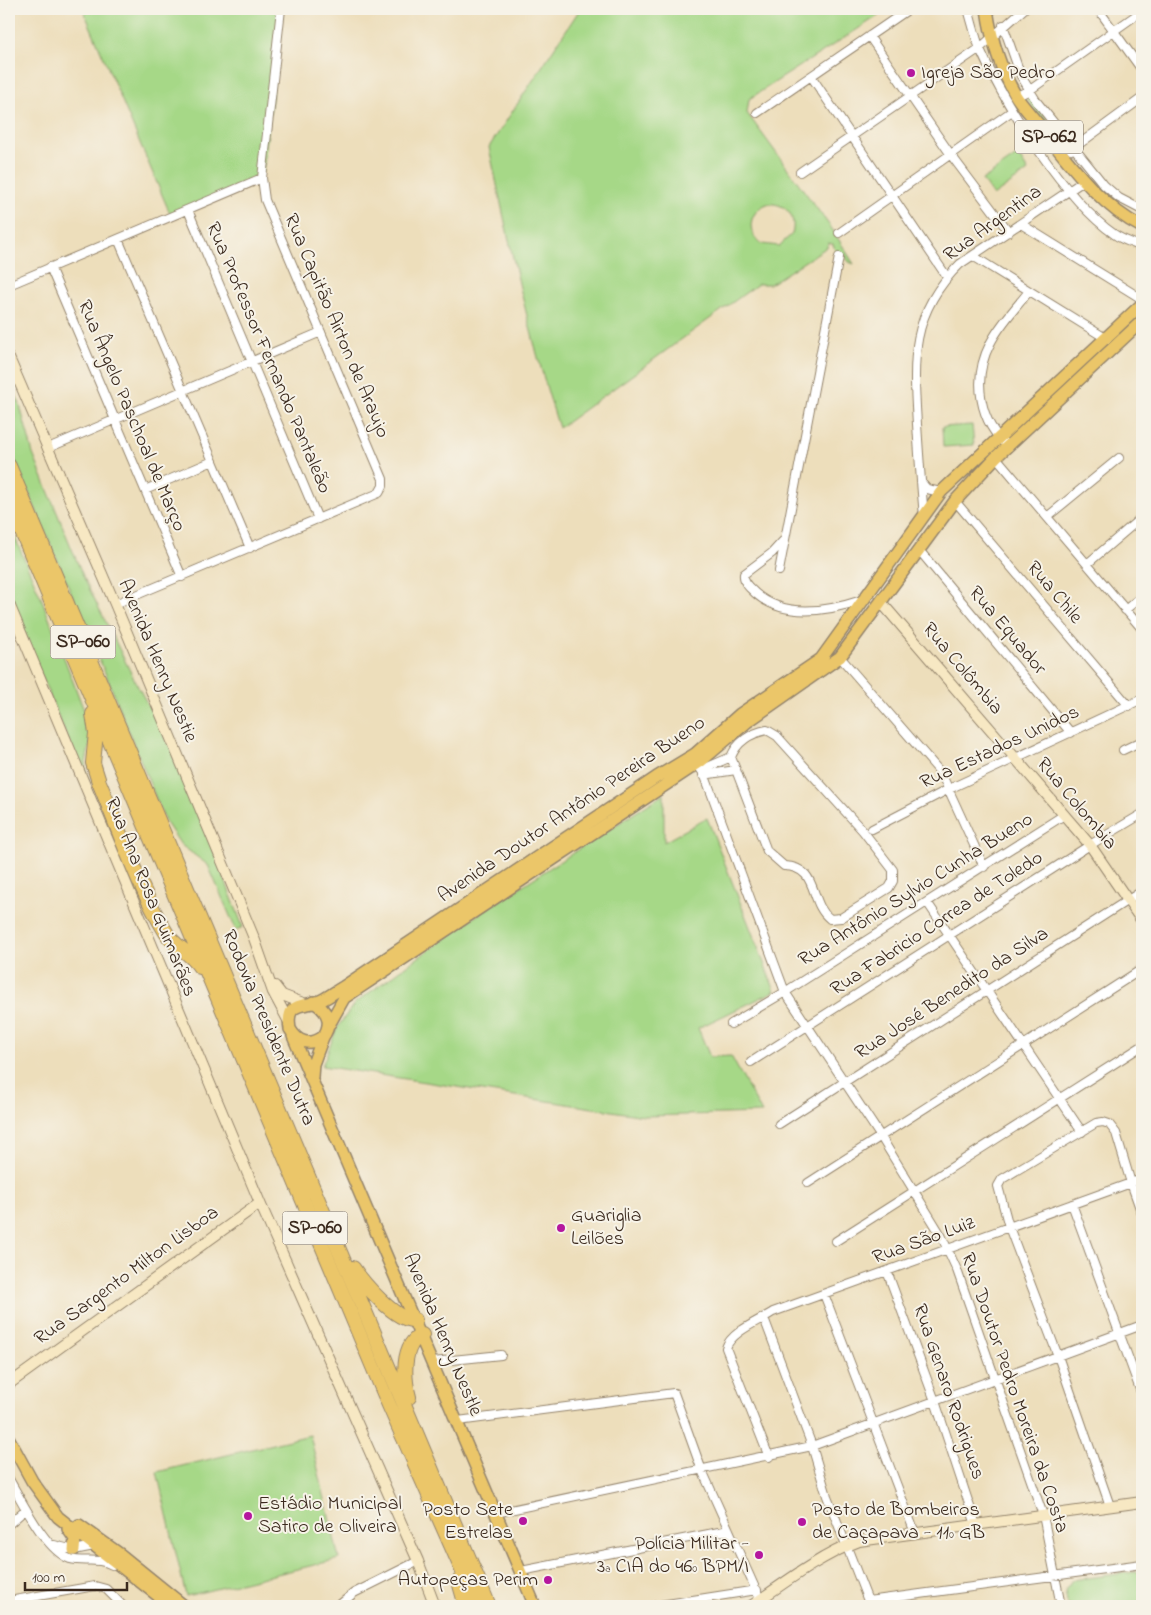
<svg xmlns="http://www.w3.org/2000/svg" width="1151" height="1615" viewBox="0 0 1151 1615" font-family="'Indie Flower',sans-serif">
<rect width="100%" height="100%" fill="#f7f3e8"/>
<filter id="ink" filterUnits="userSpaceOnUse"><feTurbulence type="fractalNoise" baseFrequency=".02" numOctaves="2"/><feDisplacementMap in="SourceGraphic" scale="10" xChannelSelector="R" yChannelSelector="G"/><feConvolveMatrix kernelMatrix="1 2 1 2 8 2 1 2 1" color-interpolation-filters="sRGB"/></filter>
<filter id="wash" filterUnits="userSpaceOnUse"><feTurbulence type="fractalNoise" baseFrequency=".0096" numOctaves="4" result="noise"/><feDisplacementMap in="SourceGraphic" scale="20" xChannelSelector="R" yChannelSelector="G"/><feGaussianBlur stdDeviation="1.12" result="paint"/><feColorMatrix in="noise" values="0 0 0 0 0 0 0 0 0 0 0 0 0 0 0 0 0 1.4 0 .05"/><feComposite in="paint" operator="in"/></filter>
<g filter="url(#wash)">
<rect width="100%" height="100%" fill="#eddebb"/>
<path fill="#a6d887" stroke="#708152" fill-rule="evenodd" d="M83,9h200l-20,163 -75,38 -17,6z
M580,9h309l-140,90 -2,14 85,116 22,35 -5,-2 -6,-8 -7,-1 -3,-9 -5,-1 -1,4 -57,37h-12l-199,144c-30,-93 -50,-185 -70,-281zM767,204c19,-2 30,13 25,30l-13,12 -17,-2c-17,-11 -13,-33 5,-40z
M1029,96l39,48 -1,2 -4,-1 -37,-46z
M1018,155l10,16 -35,25 -11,-16z
M9,379l10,23 14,52 50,122 52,105 49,91 59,155 -7,3 -28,-65 -27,-20 -16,-24 -59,-146 -97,-229z
M972,425l2,20 -31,2 -1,-20z
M9,524l33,76 48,126 1,13 -6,28 4,15 -3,1 -77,-185z
M664,794v48l43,-24 68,173 -77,37 12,29 21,-1 31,57 -118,3 -322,-50 15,-38 18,-25 128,-92z
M310,1435l29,124 -153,37 -29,-124z
M1142,1571v35h-74l-3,-16 7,-10z"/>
</g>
<g filter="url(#ink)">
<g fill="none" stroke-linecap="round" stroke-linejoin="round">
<defs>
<path id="street" d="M968,9c4,13 7,27 12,40 24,55 86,152 134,185 8,6 19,9 28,13
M1098,9l44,61
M1003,25l18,51 16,26 67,83 15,13 23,12
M869,36l82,119 58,77
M811,76l136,201
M1017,96l13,-6 112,-79
M757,113l152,-104
M1071,150l71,-52
M800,172l180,-124 44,-39
M188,210l130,309
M1021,224l121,75
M839,233l173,-122
M118,239l132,309
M973,256l134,83
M50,267l132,310
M9,285l253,-107
M1009,447c-30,-24 -37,-68 -19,-103 9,-19 26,-36 39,-53
M48,448l273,-116
M996,457l146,172
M921,482l6,7 14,3
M145,490l68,-29
M955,501l174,205
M924,516c-3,-31 -5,-61 -7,-92 -4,-65 -7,-111 43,-160l125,-84
M1047,517l72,-59
M783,541l-11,12 -28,21c-1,9 5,13 11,19 29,26 74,18 107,7
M919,550l152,183
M1087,564l55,-47
M779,571l60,-314
M115,604l264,-111 4,-7v-7l-118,-279 -3,-22 19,-169
M1125,610l17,-14
M840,657l101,116 43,94
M767,730l10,6 86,95 30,39v11l-4,7 -48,30 -11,1c-22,-17 -10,-52 -46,-53l-17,-15 -36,-94c6,-15 20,-24 36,-27z
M1123,750l19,-9
M699,760l86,232 96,145 60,98 16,35 86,245 18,91
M701,770l30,-13
M703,775l33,-5
M872,829l77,-40 193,-90
M927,902l155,230
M731,1024l54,-32 279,-177
M751,1062l339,-217 52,-31
M779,1124l363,-233
M808,1183l334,-214
M1072,1204l70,191
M836,1241l306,-195
M887,1271l48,130 41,124
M824,1294l91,239
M764,1318l48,128 15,50 43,110
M433,1362l68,-7
M458,1421l216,-28 27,75 59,131
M769,1457l-43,-109c5,-16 33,-27 47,-36l369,-133
M9,1479c13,22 36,71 61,80 15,4 28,-2 42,6
M1110,1506l-52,-150 -49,-129 -11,-41 4,-7 94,-56 7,-1 6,2 7,9 15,50 11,31
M496,1513l316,-67 330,-121
M9,1524l17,-15
M54,1545l20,5 20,-4
M521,1571l208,-41
M9,1601l86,-15 11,3 17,17
M868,1601l274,-37
M338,1606l16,-13 64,-32
M654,1606l103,-16"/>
<path id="secondary" d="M9,358l106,246 139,334 19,54 16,30
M881,602l209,243 52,76
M9,604l251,599 158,358 17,45
M275,986l7,9 21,8
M9,1384l251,-181
M751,1606c33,-23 70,-51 108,-65l283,-39"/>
<path id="primary" d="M987,9c4,29 14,61 29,87 7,11 18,22 26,33 29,36 58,77 100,98
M313,1002c15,8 20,21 10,35 -13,9 -25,6 -33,-8 -5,-30 16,-21 32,-29 8,-4 14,-9 21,-13l314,-210 38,-23 45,-40 81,-55 120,-167 201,-188
M330,1023l14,-25 356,-236 47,-40 93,-65 115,-156 41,-44 146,-136
M293,1036l242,570
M312,1077l1,-13 10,-27
M9,1439l23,42 26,36 113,89
M79,1525l42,30 63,51
M68,1529l7,10 -1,11"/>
<path id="highway" d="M9,466l480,1140
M9,501l380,904 89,201
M93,714l3,19 -3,30 6,19c21,50 40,107 68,152 7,12 23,18 33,33
M353,1268c10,15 43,54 62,52
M409,1397c-5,-18 -8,-53 13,-62
M459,1581l7,25"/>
</defs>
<use href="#street" stroke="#94846c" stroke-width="10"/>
<use href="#secondary" stroke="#94846c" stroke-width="12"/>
<use href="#primary" stroke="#94846c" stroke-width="14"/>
<use href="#highway" stroke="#94846c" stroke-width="16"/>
<use href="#street" stroke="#fff" stroke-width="8"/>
<use href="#secondary" stroke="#f7e8c3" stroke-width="10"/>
<use href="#primary" stroke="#ebc669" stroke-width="11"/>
<use href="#highway" stroke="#ebc669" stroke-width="14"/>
</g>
</g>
<g fill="#b5179e" stroke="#f7f3e8" stroke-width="2">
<circle cx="911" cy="73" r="5"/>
<circle cx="561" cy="1228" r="5"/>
<circle cx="248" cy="1516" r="5"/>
<circle cx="523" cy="1521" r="5"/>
<circle cx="802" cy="1522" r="5"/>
<circle cx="759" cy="1555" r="5"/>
<circle cx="548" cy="1580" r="5"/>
</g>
<g text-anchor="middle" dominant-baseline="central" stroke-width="4" stroke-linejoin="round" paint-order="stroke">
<g fill="#f7f3e8" stroke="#73665b" stroke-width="1">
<rect x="1015" y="120.5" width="68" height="33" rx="4"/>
<rect x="50.5" y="625.5" width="65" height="33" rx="4"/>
<rect x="282.5" y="1211.5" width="65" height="33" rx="4"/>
</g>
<g font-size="19" font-weight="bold" fill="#3b2a1e">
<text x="1049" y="137">SP-062</text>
<text x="83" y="642">SP-060</text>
<text x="315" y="1228">SP-060</text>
</g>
<g font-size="20" fill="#3b2a1e" stroke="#f7f3e8" text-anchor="start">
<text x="921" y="73">Igreja São Pedro</text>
<text x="571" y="1216">Guariglia<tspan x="571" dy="23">Leilões</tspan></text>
<text x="258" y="1504">Estádio Municipal<tspan x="258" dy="23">Satiro de Oliveira</tspan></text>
<text x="513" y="1510" text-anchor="end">Posto Sete<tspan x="513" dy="23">Estrelas</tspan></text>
<text x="812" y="1510">Posto de Bombeiros<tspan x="812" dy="23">de Caçapava - 11º GB</tspan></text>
<text x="749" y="1544" text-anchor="end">Polícia Militar -<tspan x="749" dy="23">3ª CIA do 46º BPM/I</tspan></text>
<text x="538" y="1580" text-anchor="end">Autopeças Perim</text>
</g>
<g font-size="20" fill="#3b2a1e" stroke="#f7f3e8">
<text transform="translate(993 224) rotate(-36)">Rua Argentina</text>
<text transform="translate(336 326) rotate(67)">Rua Capitão Airton de Araujo</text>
<text transform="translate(268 358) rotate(67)">Rua Professor Fernando Pantaleão</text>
<text transform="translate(131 416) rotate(67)">Rua Ângelo Paschoal de Março</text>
<text transform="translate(1054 593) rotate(50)">Rua Chile</text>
<text transform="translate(1007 631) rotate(50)">Rua Equador</text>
<text transform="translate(157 661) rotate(67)">Avenida Henry Nestie</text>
<text transform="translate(962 669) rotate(50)">Rua Colômbia</text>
<text transform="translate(1000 748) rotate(-25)">Rua Estados Unidos</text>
<text transform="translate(1076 804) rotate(50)">Rua Colombia</text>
<text transform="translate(572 810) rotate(-34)">Avenida Doutor Antônio Pereira Bueno</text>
<text transform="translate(916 890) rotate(-32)">Rua Antônio Sylvio Cunha Bueno</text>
<text transform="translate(150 897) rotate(68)">Rua Ana Rosa Guimarães</text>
<text transform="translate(937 924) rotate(-33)">Rua Fabricio Correa de Toledo</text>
<text transform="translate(952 994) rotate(-33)">Rua José Benedito da Silva</text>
<text transform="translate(268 1028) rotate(67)">Rodovia Presidente Dutra</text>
<text transform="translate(924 1241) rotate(-20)">Rua São Luiz</text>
<text transform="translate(127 1276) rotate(-36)">Rua Sargento Milton Lisboa</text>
<text transform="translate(442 1335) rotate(67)">Avenida Henry Nestle</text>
<text transform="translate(948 1392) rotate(71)">Rua Genaro Rodrigues</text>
<text transform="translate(1014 1393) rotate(71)">Rua Doutor Pedro Moreira da Costa</text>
</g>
</g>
<rect width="1151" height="1615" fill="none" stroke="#f7f3e8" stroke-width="30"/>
<path d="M25 1582v8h102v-8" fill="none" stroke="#3b2a1e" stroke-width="2.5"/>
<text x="32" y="1582" font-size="15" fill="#3b2a1e" stroke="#f7f3e8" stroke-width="4" paint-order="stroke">100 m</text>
</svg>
